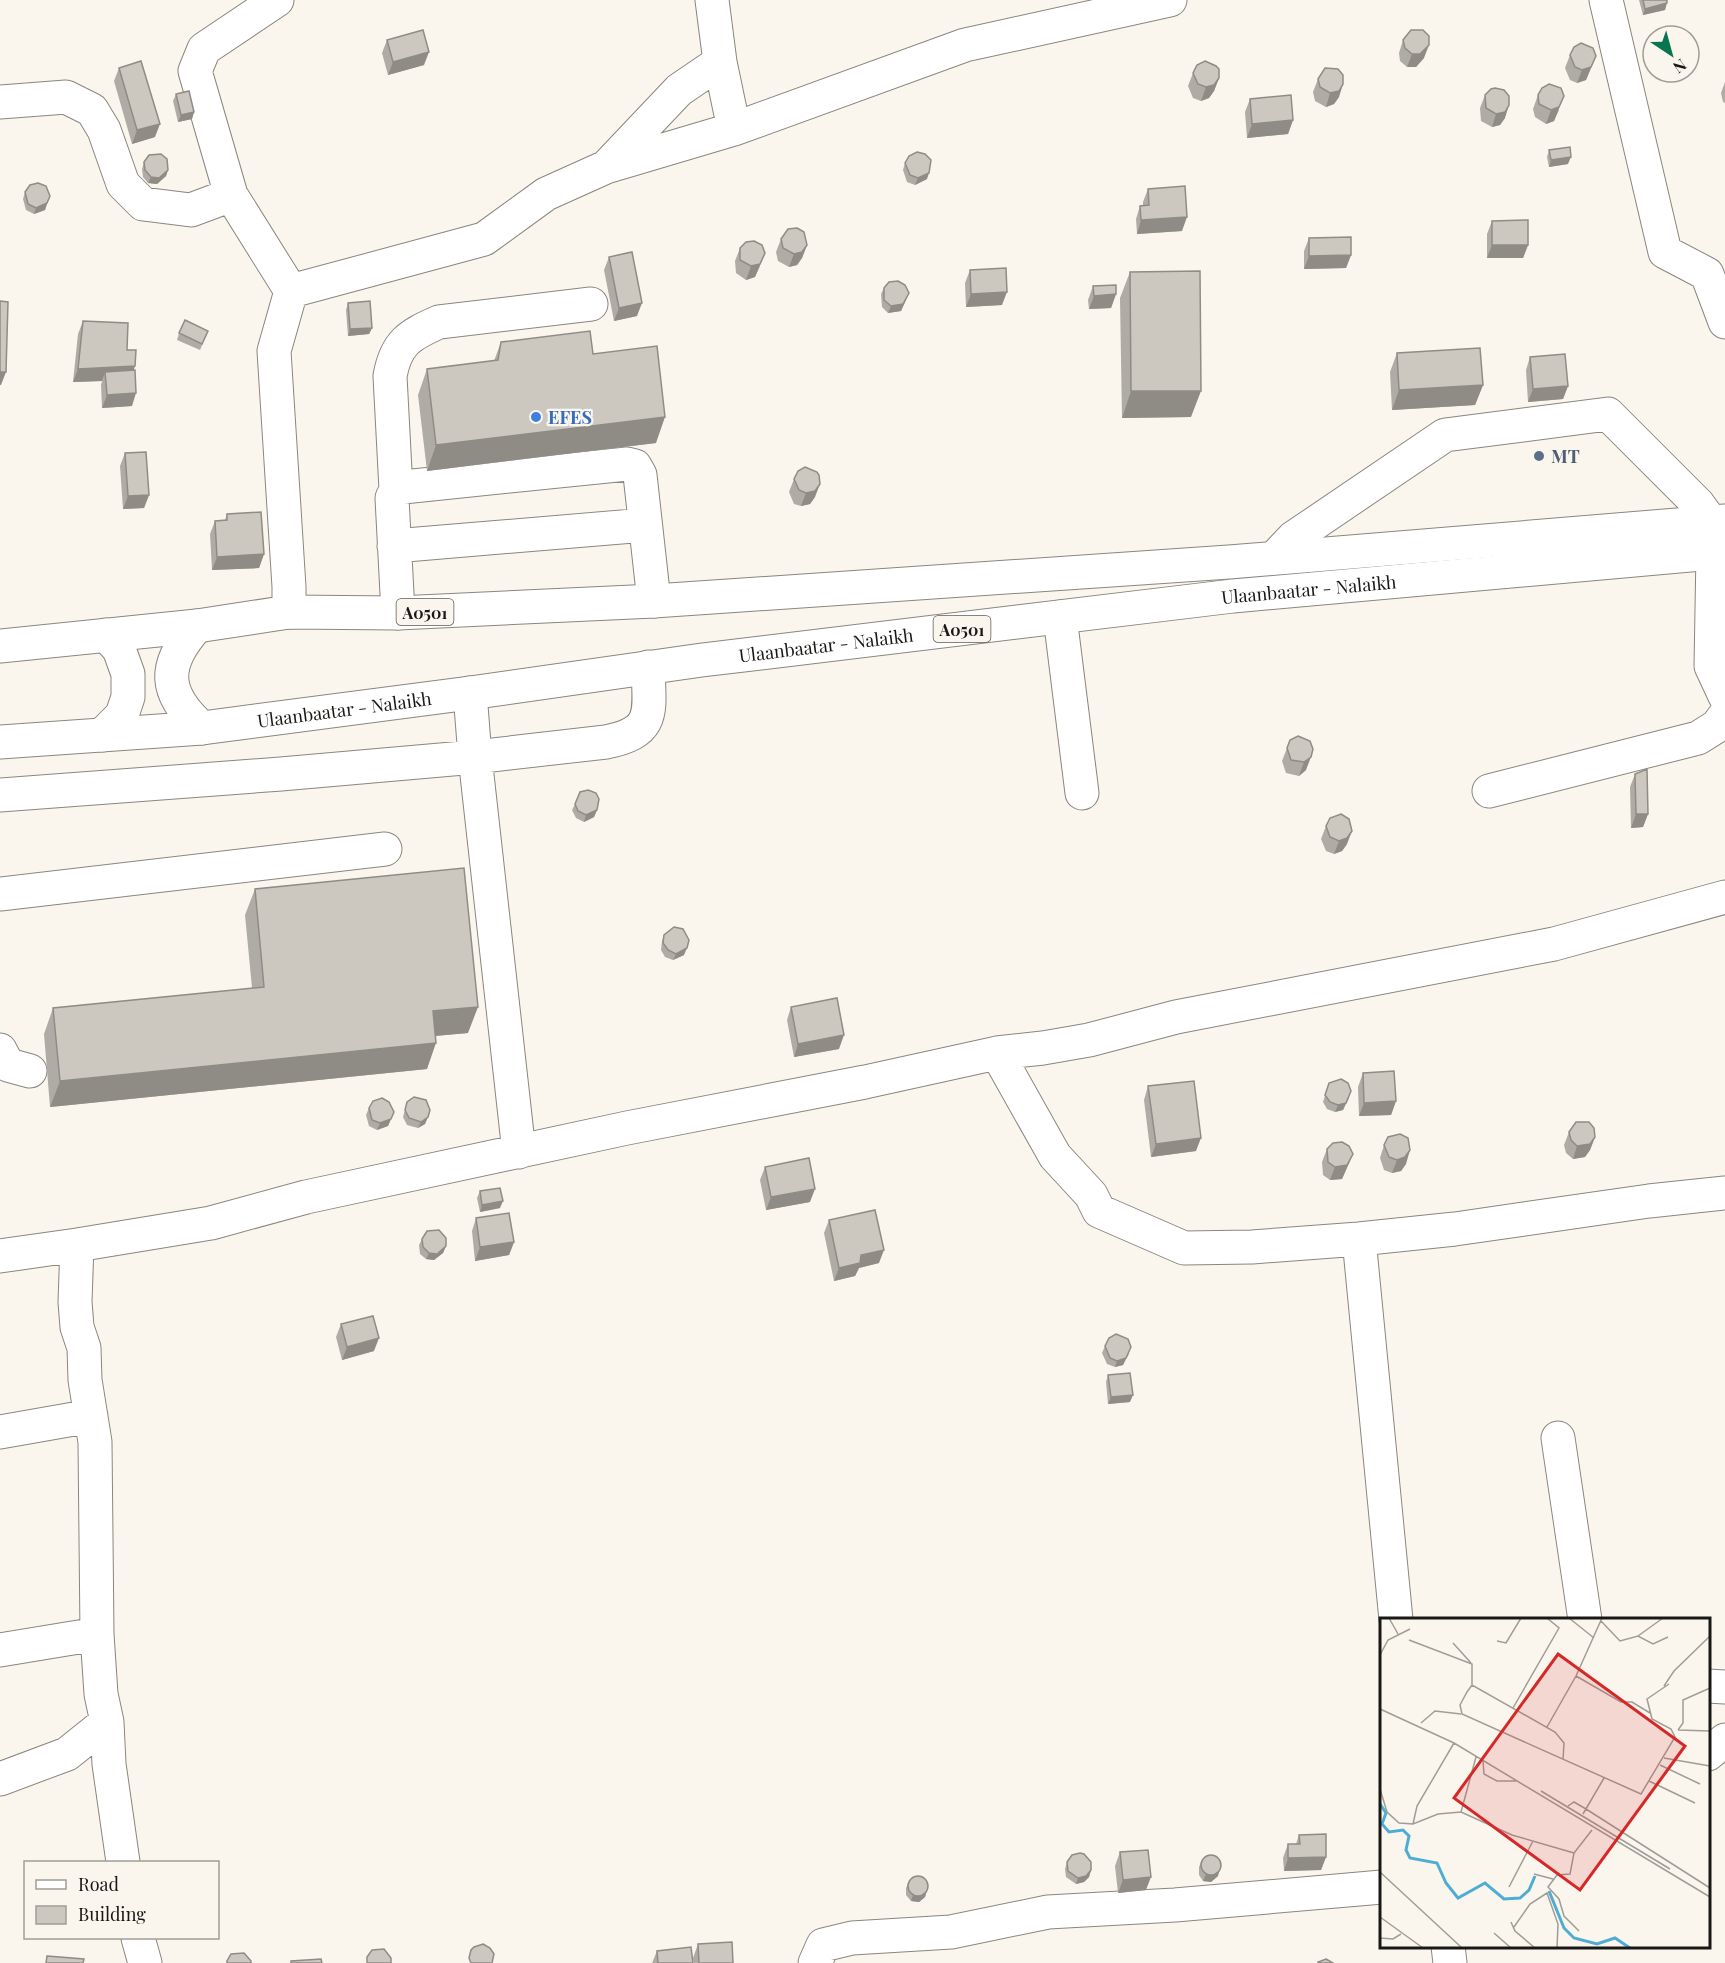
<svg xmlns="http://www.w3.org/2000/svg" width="1725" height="1963" viewBox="0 0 1725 1963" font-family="'Playfair Display',serif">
<rect width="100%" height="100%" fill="#faf6ee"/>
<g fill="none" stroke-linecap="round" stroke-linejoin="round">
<defs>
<path id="minor" d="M277,0l-73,49 -9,22 36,124 60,96 -17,60 15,236v25
M712,0l8,62 14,67
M1606,0l59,252 42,22 18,48
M0,102l66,-5 26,13 12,20 19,54 20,20 48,6 40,-15
M607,166l72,-76 41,-28
M291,291l193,-52 62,-45 60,-27 128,-38 231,-84 205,-45
M396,490l-6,-114c6,-33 19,-41 49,-54l152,-18
M394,546l251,-21
M1713,553l-2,113 14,30
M1275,557l18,-19 152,-103 163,-21 90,90 13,18
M398,613l-6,-115 4,-8 7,-3 224,-23 8,2 5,9 14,126
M1060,617l22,176
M470,693l5,64 44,395
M1489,791l209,-53 19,-12 8,-11
M0,795l281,-21 194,-17 131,-15c51,-10 43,-31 42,-75
M0,894l385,-45
M0,1050l8,15 22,6
M997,1053l58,103 36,39 8,16 85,37 68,-1 107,-8 96,-10 194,-28 76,-8
M1359,1239l37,381
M0,1256l77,-11
M0,1432l91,-16
M1558,1438l27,182
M0,1650l97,-16
M1708,1686l17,1
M1708,1754l17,-14
M0,1779l67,-25 40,-32
M123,1862l-14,-98 -2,-42 -6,-28 -4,-60 -2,-192 -10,-62 -1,-32 -7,-21 -2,-25 2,-57 134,-22 95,-26 321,-69 238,-46 132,-29 46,-5 46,-8 87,-23 378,-73 171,-47
M138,1938l7,25
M1448,1946l2,17
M815,1963l8,-18 29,-7 99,-6 97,-20 127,-7 207,-18"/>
<g id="highway">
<path d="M197,626c-35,39 -34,67 5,102"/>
<path d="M0,646l197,-20 92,-14 109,1 256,-12 575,-39 496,-41"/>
<path d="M102,735l20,-20 6,-18v-23l-9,-25 -13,-14"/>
<path id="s1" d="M0,742l202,-14 268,-35 232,-33 531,-64 492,-44"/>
</g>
</defs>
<use href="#minor" stroke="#8a867f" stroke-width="35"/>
<use href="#highway" stroke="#8a867f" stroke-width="35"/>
<use href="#minor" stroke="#fff" stroke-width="33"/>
<use href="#highway" stroke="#fff" stroke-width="33"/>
</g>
<path fill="#afaca5" d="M1639,0h28l-2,10 -22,5z
M387,40l37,25 -36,10 -6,-22z
M1403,40l21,18 -8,9h-9l-7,-6 -1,-8z
M1570,55l26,1 -10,24 -9,3 -7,-3 -5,-12z
M119,68l36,69 -23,7 -18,-63z
M1193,73l26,5 -5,13 -5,7 -8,3 -8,-3 -5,-12z
M1318,79l21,18 -5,7 -8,3 -11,-6 -2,-9z
M1725,82v21l-2,-1 -2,-9z
M176,94l18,18 -2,7 -14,3 -5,-21z
M1485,95l20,23 -5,7 -8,2 -11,-6 -1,-13z
M1538,95l21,15 -5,11 -8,3 -11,-7 -2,-8z
M1250,99l43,21 -5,14 -41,4 -2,-26z
M1549,150l19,14 -19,3 -2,-10z
M144,162l24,8 -2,6 -9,8 -9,-1 -5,-6 -1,-8z
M905,163l22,16 -12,6 -8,-3 -4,-12z
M1148,189l34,42 -45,3 -1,-15 4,-13h3v-4z
M25,192l25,4 -5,14 -11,4 -8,-4 -3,-11z
M1492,221l36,24 -5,13h-36v-24z
M1309,238l42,17 -5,13 -42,1v-18z
M781,239l26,6 -5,13 -5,7 -8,2 -11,-6 -2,-9z
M740,248l20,18 -5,11 -9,3 -10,-7 -1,-12z
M609,257l28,59 -23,5 -10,-51z
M970,270l32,35 -36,2 -1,-24z
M1130,272l61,145 -69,1 -2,-120z
M1093,286l23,8 -5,14 -22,1 -1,-9z
M884,288l22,12 -5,11 -13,2 -6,-6 -1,-13z
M348,303l24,25 -3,6 -21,2 -2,-26z
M83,321l44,29 7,20 -2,36 -30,2 -1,-23 1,-4 -29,1 5,-48z
M208,331l-8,19 -23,-10 2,-7z
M501,342l155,101 -229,28 -9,-76 9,-26 67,-8z
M1397,353l86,32 -8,20 -83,5 -2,-38z
M1530,357l38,29 -5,13 -35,3 -2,-32z
M125,453l24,42 -5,13 -21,1 -3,-43z
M794,479l21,18 -5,7 -9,2 -7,-2 -5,-12z
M227,514l37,40 -5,14 -47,2 -2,-36 5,-13 10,-1z
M1298,736l8,34 -7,6 -13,-3 -4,-12 5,-13z
M1635,774l13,40 -5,13 -12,1 -1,-41z
M575,804l22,6 -3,7 -10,5 -8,-4 -4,-8z
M1326,826l21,18 -5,7 -8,3 -8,-3 -5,-12z
M255,889l213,144 -33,3 -8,33 -377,38 -6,-73 9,-26 199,-20 -7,-73z
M664,935l20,20 -11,5 -8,-3 -4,-7 1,-9z
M791,1007l48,42 -45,8 -7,-37z
M1363,1073l33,28 -5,14 -32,1 -1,-29z
M1329,1083l20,15 -6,12 -8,2 -8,-3 -4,-7z
M1148,1086l48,65 -45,6 -7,-57z
M407,1102l23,8 -5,14 -7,4 -11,-3 -4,-8z
M369,1108l25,4 -6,14 -11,4 -8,-4 -3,-11z
M1569,1132l26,5 -5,13 -5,7 -12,2 -7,-6 -2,-8z
M1384,1145l22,19 -5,7 -9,2 -8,-3 -4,-12z
M1327,1149l26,5 -11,25 -12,1 -7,-5 -1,-13z
M765,1167l45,35 -44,8 -6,-30z
M480,1191l20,17 -20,4 -3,-14z
M476,1218l38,24 -5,13 -34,6 -3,-30z
M829,1220l50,43 -20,5 -4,8 -21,5 -10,-48z
M422,1239l24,7 -3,7 -9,7 -8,-1 -6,-5 -1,-9z
M341,1324l33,27 -32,9 -6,-23z
M1105,1346l24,8 -6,11 -8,2 -8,-3 -5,-11z
M1108,1375l22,27 -22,2 -2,-22z
M1299,1835l27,22 -5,13 -37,1 -1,-13 5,-14h8z
M1120,1852l26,38 -28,3 -3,-27z
M1202,1860l16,16 -7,6 -8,-1 -4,-6v-8z
M1067,1862l24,8 -2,7 -5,5 -8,2 -10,-7 -1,-8z
M909,1881l18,9 -2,7 -6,5 -8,-1 -5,-6v-7z
M698,1944l35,19h-39l-1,-5z
M657,1951l36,12h-41z"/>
<path fill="#8f8c86" d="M1667,3l-2,7 -22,5 2,-6z
M1429,45l-5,13 -8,9h-9l5,-13z
M429,52l-5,13 -36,10 5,-13z
M1596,56l-10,24 -9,3 5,-13z
M1219,78l-5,13 -5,7 -8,3 5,-14z
M1343,84l-4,13 -5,7 -8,3 4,-14z
M1564,96l-10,25 -8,3 5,-14z
M1509,105l-4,13 -5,7 -8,2 4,-13z
M194,112l-2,7 -14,3 3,-7z
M1293,120l-5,14 -41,4 5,-14z
M160,124l-5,13 -23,7 5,-14z
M1571,157l-3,7 -19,3 2,-7z
M168,170l-2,6 -9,8 -9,-1 3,-6z
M929,173l-2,6 -12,6 3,-7z
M47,203l-2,7 -11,4 2,-6z
M1187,217l-5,14 -45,3 4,-14z
M807,245l-5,13 -5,7 -8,2 5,-13z
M1492,245h36l-5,13h-36z
M765,253l-10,24 -9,3 5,-14z
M1351,255l-5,13 -42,1 5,-13z
M1007,292l-5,13 -36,2 5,-13z
M909,293l-8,18 -13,2 3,-7z
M1116,294l-5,14 -22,1 5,-13z
M642,303l-5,13 -23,5 5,-13z
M372,328l-3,6 -21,2 2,-7z
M135,366l-4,13 -26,-7 -3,9 -29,1 5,-13z
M0,372h6l-5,13h-1z
M1483,385l-8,20 -83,5 7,-20z
M1568,386l-5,13 -35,3 5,-13z
M1131,391h70l-10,26 -69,1z
M136,393l-4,13 -30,2 5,-13z
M665,417l-9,26 -229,28 9,-26z
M820,484l-5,13 -5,7 -9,2 5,-13z
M149,495l-5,13 -21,1 5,-13z
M264,554l-5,14 -47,2 5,-13z
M1311,757l-5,13 -7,6 5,-14z
M597,810l-3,7 -10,5 2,-7z
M1636,814h12l-5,13 -12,1z
M1352,831l-5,13 -5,7 -8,3 5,-13z
M687,948l-3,7 -11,5 3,-6z
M478,1007l-10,26 -45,4 10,-26z
M844,1035l-5,14 -45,8 4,-13z
M436,1043l-9,26 -377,38 10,-26z
M1351,1091l-8,19 -8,2 3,-7z
M1396,1101l-5,14 -32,1 5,-13z
M428,1117l-3,7 -7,4 3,-6z
M391,1119l-3,7 -11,4 3,-7z
M1595,1137l-5,13 -5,7 -12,2 4,-13z
M1201,1138l-5,13 -45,6 5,-13z
M1410,1150l-4,14 -5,7 -9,2 5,-13z
M1353,1154l-11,25 -12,1 5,-13z
M815,1189l-5,13 -44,8 5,-13z
M503,1201l-3,7 -20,4 2,-7z
M514,1242l-5,13 -34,6 5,-14z
M446,1246l-3,7 -9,7 -8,-1 3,-6z
M884,1250l-5,13 -20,5 -4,8 -21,5 5,-13 22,-13z
M379,1338l-5,13 -32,9 5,-13z
M1131,1347l-8,18 -8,2 2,-6z
M1133,1395l-3,7 -22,2 3,-7z
M1326,1857l-5,13 -37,1 4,-13z
M1220,1869l-2,7 -7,6 -8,-1 3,-7z
M1091,1870l-2,7 -5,5 -8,2 2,-6z
M1151,1877l-5,13 -28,3 5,-13z
M927,1890l-2,7 -6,5 -8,-1 2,-6z"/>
<path fill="#ccc8c0" stroke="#8f8c86" stroke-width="1.5" d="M1643,0h24v3l-22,6z
M423,30l6,22 -36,10 -6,-22z
M1411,30h12l6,6v9l-9,9h-8l-7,-6 -2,-8z
M1581,43l12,5 3,8 -5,11 -9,3 -7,-3 -5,-12 4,-8z
M141,61l19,63 -23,6 -18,-62z
M1205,61l11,5 3,3v9l-5,7 -8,2 -8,-3 -5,-11 4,-8z
M1325,68l13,1 5,6v9l-4,7 -9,2 -10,-6 -2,-8z
M1549,84l12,4 3,8 -5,11 -8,3 -12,-6 -1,-9 4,-7z
M1495,88l9,2 5,6v9l-4,7 -9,2 -10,-6 -1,-13 6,-6z
M189,91l5,21 -13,3 -5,-21z
M1291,95l2,25 -41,4 -2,-25z
M1570,147l1,10 -20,3 -2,-10z
M917,152l8,2 6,6 -2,13 -11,5 -8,-3 -5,-12 4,-7z
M161,154l6,5 1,11 -9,8 -8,-1 -6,-7 -1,-8 5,-7z
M38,183l8,3 4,10 -3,7 -11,5 -8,-4 -3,-12 5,-7z
M1185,186l2,31 -46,3 -1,-14 9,-1 -1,-16z
M1528,220v25h-36v-24z
M797,228l7,4 3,13 -5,7 -8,2 -11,-6 -2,-9 7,-10z
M1351,237v18l-42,1v-18z
M754,241l8,4 3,8 -5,11 -9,2 -11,-6v-12l6,-6z
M632,252l10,51 -23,5 -10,-51z
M1006,268l1,24 -36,2 -1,-24z
M1200,271l1,120h-70l-1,-119z
M898,281l7,4 4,8 -6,11 -12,2 -7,-6v-12l5,-6z
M1116,285v9l-22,2 -1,-10z
M0,301l8,1 -2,70h-6z
M370,301l2,27 -22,1 -2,-26z
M185,320l23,11 -6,13 -23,-11z
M83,321l45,2 -1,27h9l-1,16 -57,3z
M590,331l3,23 64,-8 8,71 -229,28 -9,-76 71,-9 3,-18z
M1480,348l3,37 -84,5 -2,-37z
M1565,354l3,32 -35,3 -3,-32z
M135,370l1,23 -29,2 -2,-23z
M146,452l3,43 -21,1 -3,-43z
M805,467l12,5 2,3 1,9 -5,7 -9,2 -7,-3 -5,-11 4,-8z
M261,512l3,42 -47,3 -2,-36 12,-1v-6z
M1298,736l12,5 3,8 -2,8 -7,5 -13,-2 -4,-12 3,-8z
M1647,769l1,45h-12l-1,-40z
M588,790l8,3 3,6 -2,11 -11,5 -8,-4 -3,-7 5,-12z
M1341,814l8,5 3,12 -5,7 -8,3 -9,-4 -4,-11 4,-8z
M464,868l14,139 -45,4 3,32 -376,38 -7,-73 211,-21 -9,-98z
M674,927l9,2 6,11 -2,8 -11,6 -8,-4 -5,-7 1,-8z
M837,998l7,37 -46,9 -7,-37z
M1394,1071l2,30 -32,2 -1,-30z
M1341,1079l7,4 3,8 -5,12 -8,2 -8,-3 -5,-7 4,-12z
M1194,1081l7,57 -45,6 -8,-58z
M414,1097l12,3 4,10 -2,7 -7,5 -12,-4 -4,-8 2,-8z
M382,1098l7,4 5,10 -3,7 -11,4 -8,-3 -3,-12 4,-7z
M1576,1122h13l5,6 1,9 -5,7 -13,2 -6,-6 -2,-8z
M1400,1134l8,4 2,12 -5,7 -8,3 -8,-3 -5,-12 4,-8z
M1342,1142l7,4 4,8 -6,11 -12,2 -7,-5 -1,-13 6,-6z
M809,1158l6,31 -44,8 -6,-30z
M500,1188l3,13 -21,4 -2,-14z
M875,1210l9,40 -23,5 -1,8 -21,5 -10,-48z
M509,1213l5,29 -34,5 -4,-29z
M439,1230l7,8v8l-9,8 -8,-1 -6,-6 -1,-8 5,-8z
M373,1316l6,22 -32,9 -6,-23z
M1116,1334l12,5 3,8 -5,11 -9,3 -7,-3 -5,-12 4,-8z
M1130,1373l3,22 -22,2 -3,-22z
M1326,1834v23l-38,1v-14h12l-1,-9z
M1148,1850l3,27 -28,3 -3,-28z
M1080,1853l4,1 7,8v8l-5,6 -8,2 -10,-7 -1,-9 5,-7z
M1201 1865a10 10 0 1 1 20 0a10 10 0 1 1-20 0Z
M908 1886a10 10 0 1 1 20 0a10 10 0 1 1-20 0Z
M732,1942l1,21h-34l-1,-19z
M483,1944l7,4 4,6 -2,9h-21l-2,-5 2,-8 3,-3z
M691,1947l2,16h-35l-1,-12z
M384,1949l7,9v5h-24v-6l5,-7z
M244,1953l7,8v2h-24v-2l4,-7z
M47,1956l37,3 -1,4h-37z
M321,1959l1,4h-31v-2z
M1326,1959l7,4h-15v-1z"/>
<circle fill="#3f7fe0" stroke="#faf6ee" stroke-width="2" cx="536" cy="417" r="6"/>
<circle fill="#5c6f8a" stroke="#faf6ee" stroke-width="2" cx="1539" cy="456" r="6"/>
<g text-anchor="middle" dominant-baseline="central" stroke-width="4.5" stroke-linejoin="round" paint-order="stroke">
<g fill="#faf6ee" stroke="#5c5b56" stroke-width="1.5">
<rect x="396.5" y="599" width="57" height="26" rx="4.5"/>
<rect x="933.5" y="616" width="57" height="26" rx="4.5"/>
</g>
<g font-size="16" font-weight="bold" fill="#191815">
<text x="425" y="612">A0501</text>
<text x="962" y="629">A0501</text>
</g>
<g font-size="18" font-weight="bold" fill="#366cbe" stroke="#faf6ee" text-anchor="start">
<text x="548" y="417">EFES</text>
</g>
<g font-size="18" font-weight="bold" fill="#4e5e75" stroke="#faf6ee" text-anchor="start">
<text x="1551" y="456">MT</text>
</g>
<g font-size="18" fill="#191815" stroke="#faf6ee">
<text stroke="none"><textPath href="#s1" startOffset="1318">Ulaanbaatar - Nalaikh</textPath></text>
<text stroke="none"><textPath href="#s1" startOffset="832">Ulaanbaatar - Nalaikh</textPath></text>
<text stroke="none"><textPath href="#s1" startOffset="346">Ulaanbaatar - Nalaikh</textPath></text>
</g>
</g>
<g transform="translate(1380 1618)">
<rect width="330" height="330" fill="#faf6ee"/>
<path fill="none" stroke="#4fadd4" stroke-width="3" d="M0,186l6,9 -4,11 7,8 14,-2 6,6 -3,14 4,8 27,5 9,20 12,15 27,-15 19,16 16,-1 9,-8 6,-14M169,273l15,37 10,10 23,6 18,-6 15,10"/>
<path fill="none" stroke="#a09d97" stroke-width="1.5" d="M9,0l9,16M189,0l25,20M221,3l19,20 18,-5 15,8 15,-7M258,18l25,-18M29,22l63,24v21M117,23l9,2 15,-25M73,25l18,20M0,37l8,-15 22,-11M196,58l45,26h11l18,11M284,68l10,-15 36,-35M133,90l46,-80 -12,-10M0,91l74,34 256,154M41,105l14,-12 26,3M167,109l29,-51 26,-58M298,112l5,-7v-23l27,-12M298,112l32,1M96,139l-15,55 51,23 62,18M284,140l46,8M183,142l1,-17 -9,-11 -83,-47 -5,7 -7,13 2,9 179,80 34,-57 -4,-8 -19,-10 -5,-20 22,-15M103,143l1,13 13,7h19M280,147l40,19M269,163l46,22M0,171l7,23 12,11 14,1 25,-10 23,-2M161,173l129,78M188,188l6,-4 12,7 124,79M203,196l21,-36M33,206l4,-18 37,-63M0,254l81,75M154,256l19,5M129,269l24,-46M0,299l43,31M131,304l4,9 20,17M134,309l16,-23 17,-11 11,31 -1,24M199,313l-15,-15 -5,-17 -11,-12 9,-12 13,-1 4,-21 18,-23M114,315l17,15M0,320l13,1 8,-5"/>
<path fill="#d62828" fill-opacity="0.15" stroke="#d62828" stroke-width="3" d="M178,36l127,92 -105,144 -126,-92z"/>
<rect width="330" height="330" fill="none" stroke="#191815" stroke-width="3"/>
</g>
<rect x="24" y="1861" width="195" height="78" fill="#faf6ee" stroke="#a09d97" stroke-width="1.5"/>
<rect x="36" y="1880" width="30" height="9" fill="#ffffff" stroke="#a09d97" stroke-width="1.5"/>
<text x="78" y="1891" font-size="18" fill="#191815">Road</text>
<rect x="36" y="1906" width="30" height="18" fill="#ccc8c0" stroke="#a09d97" stroke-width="1.5"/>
<text x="78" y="1921" font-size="18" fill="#191815">Building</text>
<g transform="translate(1671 54) rotate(144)"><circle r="28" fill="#faf6ee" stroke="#a09d97" stroke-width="1.5"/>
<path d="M0-4.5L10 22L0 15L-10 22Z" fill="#09754f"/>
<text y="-9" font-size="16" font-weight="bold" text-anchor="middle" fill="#191815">N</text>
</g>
</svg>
